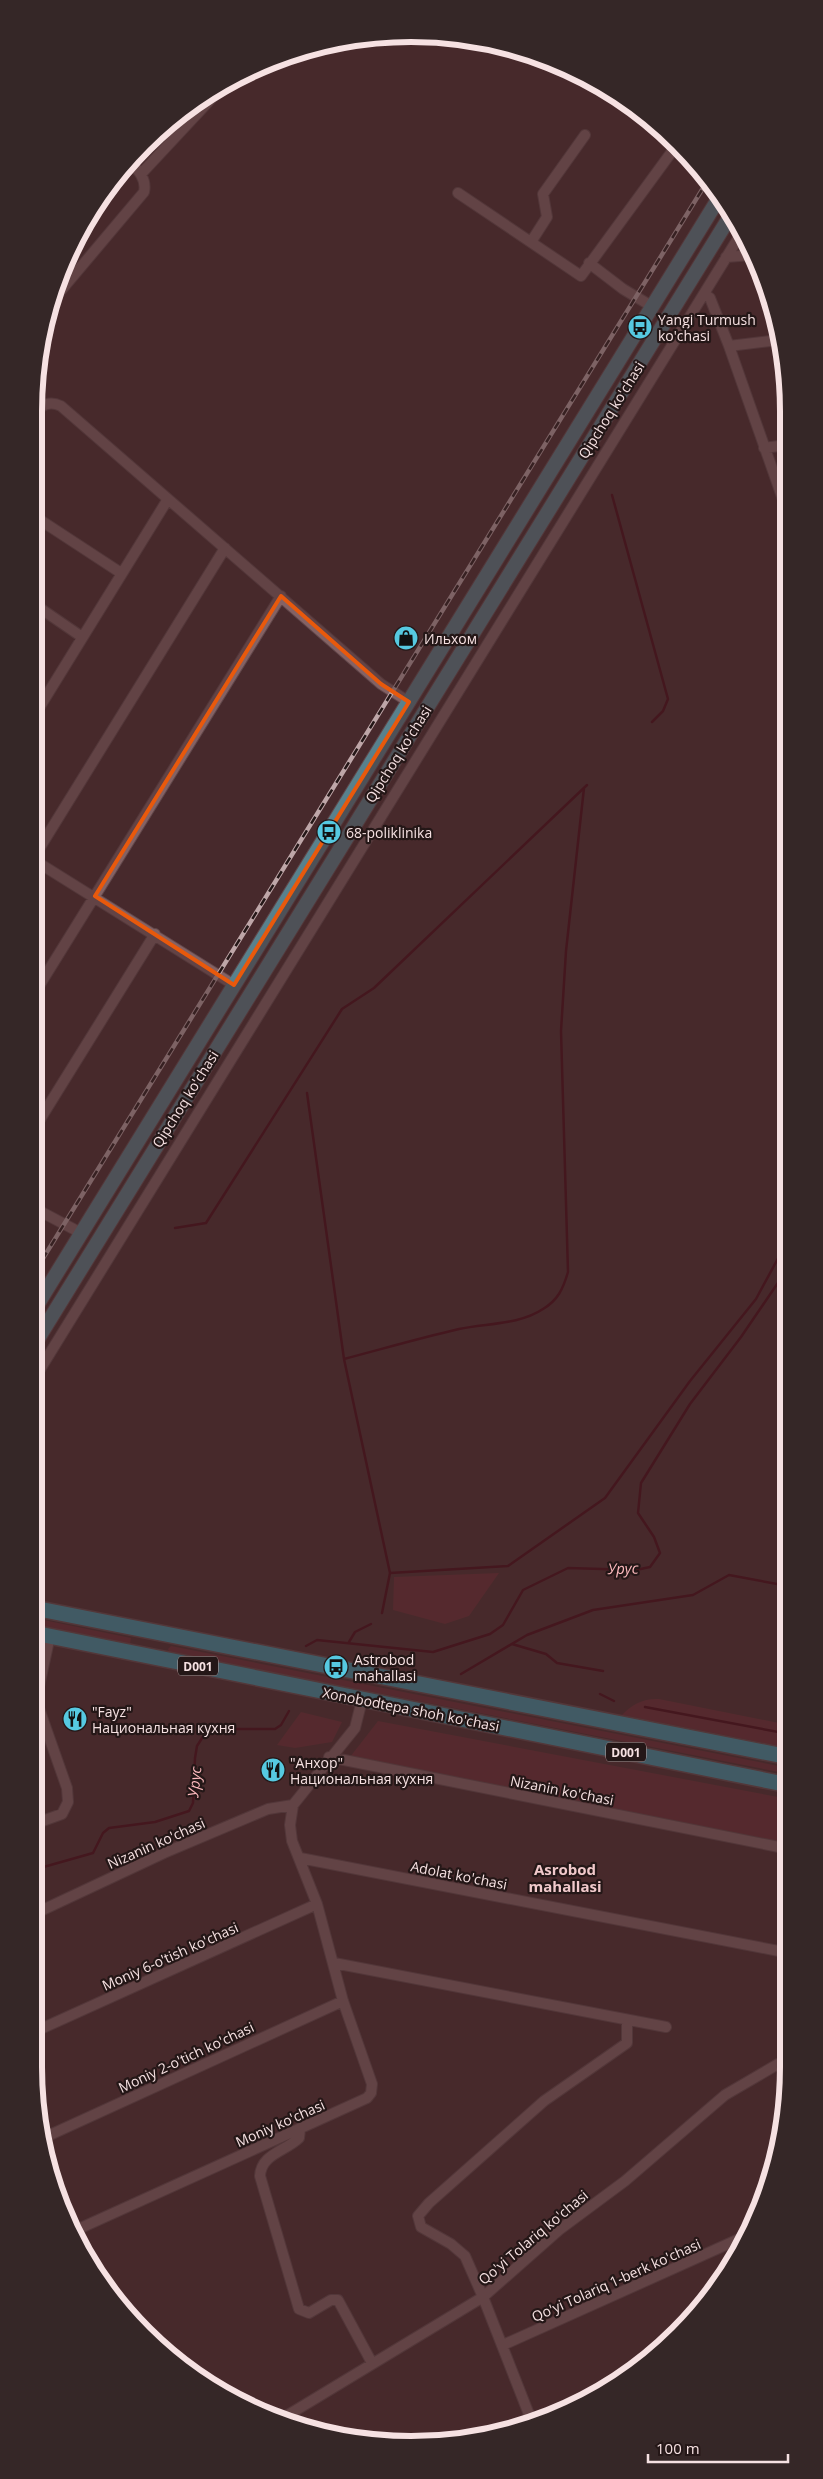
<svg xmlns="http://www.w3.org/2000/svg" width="823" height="2479" viewBox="0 0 823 2479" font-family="'Open Sans',sans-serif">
<rect width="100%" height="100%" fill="#47292c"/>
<path fill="#662931" d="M499,1573l-30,43 -24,8 -52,-14 1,-33z
M34,1618l97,20 -1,6 -96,-19z
M171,1646l618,122v6l-620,-122 -1,-3z
M659,1699l130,26v23l-167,-33c10,-11 22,-17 37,-16z
M301,1712l41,10 -10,20 -37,6 -18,-3z
M378,1721l411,78v45l-439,-87z"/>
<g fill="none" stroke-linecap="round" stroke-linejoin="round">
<path stroke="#42000f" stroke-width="2.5" d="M612,495l56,204 -5,12 -11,11
M307,1093l37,266 46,214 -8,40
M175,1228l31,-5 136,-214 32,-21 213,-203
M344,1359c38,-10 76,-21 115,-30 27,-6 60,-4 84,-20 15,-9 20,-20 25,-37l-7,-241 5,-80 18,-163
M390,1573l118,-7 97,-68 85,-117 66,-82 26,-48 6,-17
M349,1642l6,-10 16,-8
M512,1644l34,10 11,9 46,8
M306,1646l11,-6 116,12 57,-18 13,-9 20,-35 45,-22 68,2 14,-3 10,-14 -6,-16 -16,-24 3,-30 49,-79 51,-67 47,-69
M461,1674l66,-39 66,-25 100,-15 36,-20 59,11
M600,1694l14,7
M645,1707l144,27
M34,1874l6,-6 53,-15 10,-20 6,-5 46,-6 34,-11 4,-8 2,-45 2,-12 7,-11 22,-6h49l6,-4 8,-14"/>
<defs>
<path id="minor" d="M141,174l83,-89
M458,193l123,83 95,-130
M531,242l16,-25 -4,-23 42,-59
M726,257l27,-2
M589,263l34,26 30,18
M704,294l6,4 19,48 57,162
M53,300l91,-108c3,-13 -6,-22 -14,-30
M729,346l50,-6
M34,414c8,-9 15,-14 27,-8l320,278 28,18
M764,448l22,-3
M34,516l87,57
M34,604l48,33
M34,688l12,7
M34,716l134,-217
M34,857l191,-309
M34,860l200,125
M34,994l247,-398
M34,1129l121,-195
M34,1208l47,25
M34,1379l708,-1147
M329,1757l460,92
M34,1824l28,-10 6,-12 -1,-14 -31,-88 14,-64
M300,1858l489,95
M34,1914l130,-61 104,-44 25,-4
M334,1963l332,64
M34,2032l283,-128
M300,2129l-1,9c-13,13 -38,16 -39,38l39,133 10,4 22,-13h7l34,63
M41,2139l302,-138
M62,2211l1,1
M74,2231l293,-133 4,-5 1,-9 -29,-83 -26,-97 -25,-63 -2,-16 3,-20 62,-77 7,-28
M503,2345l236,-106
M283,2418l200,-121 76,-67 66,-49 100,-86 53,-31h11
M532,2422l-49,-125 -18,-41 -14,-12 -30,-17 -3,-11 11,-13 115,-102 83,-58v-23"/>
<path id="major" d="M34,1310l685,-1112
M34,1345l697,-1130"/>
<path id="highway" d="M34,1608l755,149
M34,1633l755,152"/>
</defs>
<use href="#minor" stroke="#61474a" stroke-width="12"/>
<use href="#major" stroke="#61474a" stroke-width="16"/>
<use href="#highway" stroke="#61474a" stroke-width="18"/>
<use href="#minor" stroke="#846264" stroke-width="10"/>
<use href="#major" stroke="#58818d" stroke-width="14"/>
<use href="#highway" stroke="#3b96a8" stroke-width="15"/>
<defs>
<path id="rail" d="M34,1273l674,-1093"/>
</defs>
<use href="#rail" stroke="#bea6a8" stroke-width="4.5"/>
<use href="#rail" stroke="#241717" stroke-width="2.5" stroke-dasharray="8" stroke-linecap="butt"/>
</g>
<path d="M0 0H823V2479H0ZM281,596l100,88 28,18 -175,283 -139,-89z" fill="#47292c" fill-opacity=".55" fill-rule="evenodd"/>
<path fill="none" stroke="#e8590c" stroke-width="4" stroke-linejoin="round" d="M281,596l100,88 28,18 -175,283 -139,-89z"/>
<defs>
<symbol id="bus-disc" viewBox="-11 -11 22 22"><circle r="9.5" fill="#56c9e1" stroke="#241717"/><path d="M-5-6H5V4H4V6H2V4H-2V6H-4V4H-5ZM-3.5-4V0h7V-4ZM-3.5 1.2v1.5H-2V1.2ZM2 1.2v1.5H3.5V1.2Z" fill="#111"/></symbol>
<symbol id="shop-disc" viewBox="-11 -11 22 22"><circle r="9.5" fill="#56c9e1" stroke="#241717"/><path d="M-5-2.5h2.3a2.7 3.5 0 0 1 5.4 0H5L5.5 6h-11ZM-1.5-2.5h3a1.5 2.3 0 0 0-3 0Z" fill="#111"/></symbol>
<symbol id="restaurant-disc" viewBox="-11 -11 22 22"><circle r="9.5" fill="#56c9e1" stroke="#241717"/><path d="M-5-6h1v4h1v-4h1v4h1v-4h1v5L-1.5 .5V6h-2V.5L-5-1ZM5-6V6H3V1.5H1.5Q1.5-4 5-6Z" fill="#111"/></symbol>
</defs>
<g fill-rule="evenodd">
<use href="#bus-disc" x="626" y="313" width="28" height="28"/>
<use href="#shop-disc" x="392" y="624" width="28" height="28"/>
<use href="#bus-disc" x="315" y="818" width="28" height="28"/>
<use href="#bus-disc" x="322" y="1653" width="28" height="28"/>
<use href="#restaurant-disc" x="61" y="1705" width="28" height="28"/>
<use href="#restaurant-disc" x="259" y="1756" width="28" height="28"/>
</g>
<g text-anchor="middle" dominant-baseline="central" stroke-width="4.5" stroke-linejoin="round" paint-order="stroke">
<g fill="#241717" stroke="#b7a4a5" stroke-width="1">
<rect x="178" y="1656.5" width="40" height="19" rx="4"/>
<rect x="606" y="1742.5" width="40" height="19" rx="4"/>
</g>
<g font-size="12" font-weight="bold" fill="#f6e1e2">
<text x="198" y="1666">D001</text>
<text x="626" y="1752">D001</text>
</g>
<g font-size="14" fill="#f6e1e2" stroke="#241717" text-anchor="start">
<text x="658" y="319">Yangi Turmush<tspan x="658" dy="16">ko'chasi</tspan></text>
<text x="424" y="638">Ильхом</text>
<text x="346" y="832">68-poliklinika</text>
<text x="354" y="1659">Astrobod<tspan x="354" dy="16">mahallasi</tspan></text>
<text x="92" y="1711">"Fayz"<tspan x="92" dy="16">Национальная кухня</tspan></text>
<text x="290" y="1762">"Анхор"<tspan x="290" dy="16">Национальная кухня</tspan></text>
</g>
<g font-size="14" fill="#f6e1e2" stroke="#241717">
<text transform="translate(611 410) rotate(-58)">Qipchoq ko'chasi</text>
<text transform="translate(398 754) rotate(-58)">Qipchoq ko'chasi</text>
<text transform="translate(185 1099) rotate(-58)">Qipchoq ko'chasi</text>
<text transform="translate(411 1709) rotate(11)">Xonobodtepa shoh ko'chasi</text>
<text transform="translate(562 1790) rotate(11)">Nizanin ko'chasi</text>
<text transform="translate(156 1843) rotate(-24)">Nizanin ko'chasi</text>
<text transform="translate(459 1875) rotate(11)">Adolat ko'chasi</text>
<text transform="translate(170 1956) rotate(-24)">Moniy 6-o'tish ko'chasi</text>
<text transform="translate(186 2057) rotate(-25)">Moniy 2-o'tich ko'chasi</text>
<text transform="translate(280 2123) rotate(-24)">Moniy ko'chasi</text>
<text transform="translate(533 2237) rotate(-40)">Qo'yi Tolariq ko'chasi</text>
<text transform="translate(616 2280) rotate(-24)">Qo'yi Tolariq 1-berk ko'chasi</text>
</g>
<g font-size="15" font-style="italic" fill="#fcb9bd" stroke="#241717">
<text transform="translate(623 1568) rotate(-1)">Урус</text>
<text transform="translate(194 1782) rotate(-84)">Урус</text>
</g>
<g font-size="15" font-weight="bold" fill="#f1c9cb" stroke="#241717">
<text x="565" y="1869">Asrobod<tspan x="565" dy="17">mahallasi</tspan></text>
</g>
</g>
<path d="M0 0H823V2479H0ZM411 42H411A369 369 0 0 1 780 411V2067A369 369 0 0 1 411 2436H411A369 369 0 0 1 42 2067V411A369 369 0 0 1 411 42Z" fill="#352727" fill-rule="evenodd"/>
<path fill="none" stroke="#f6e1e2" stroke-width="6" d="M411 42H411A369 369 0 0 1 780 411V2067A369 369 0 0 1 411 2436H411A369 369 0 0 1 42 2067V411A369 369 0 0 1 411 42Z"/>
<path d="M648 2454v8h140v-8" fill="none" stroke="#f6e1e2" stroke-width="2.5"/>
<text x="656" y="2454" font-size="15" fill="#f6e1e2" stroke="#241717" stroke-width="4" paint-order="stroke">100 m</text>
</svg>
